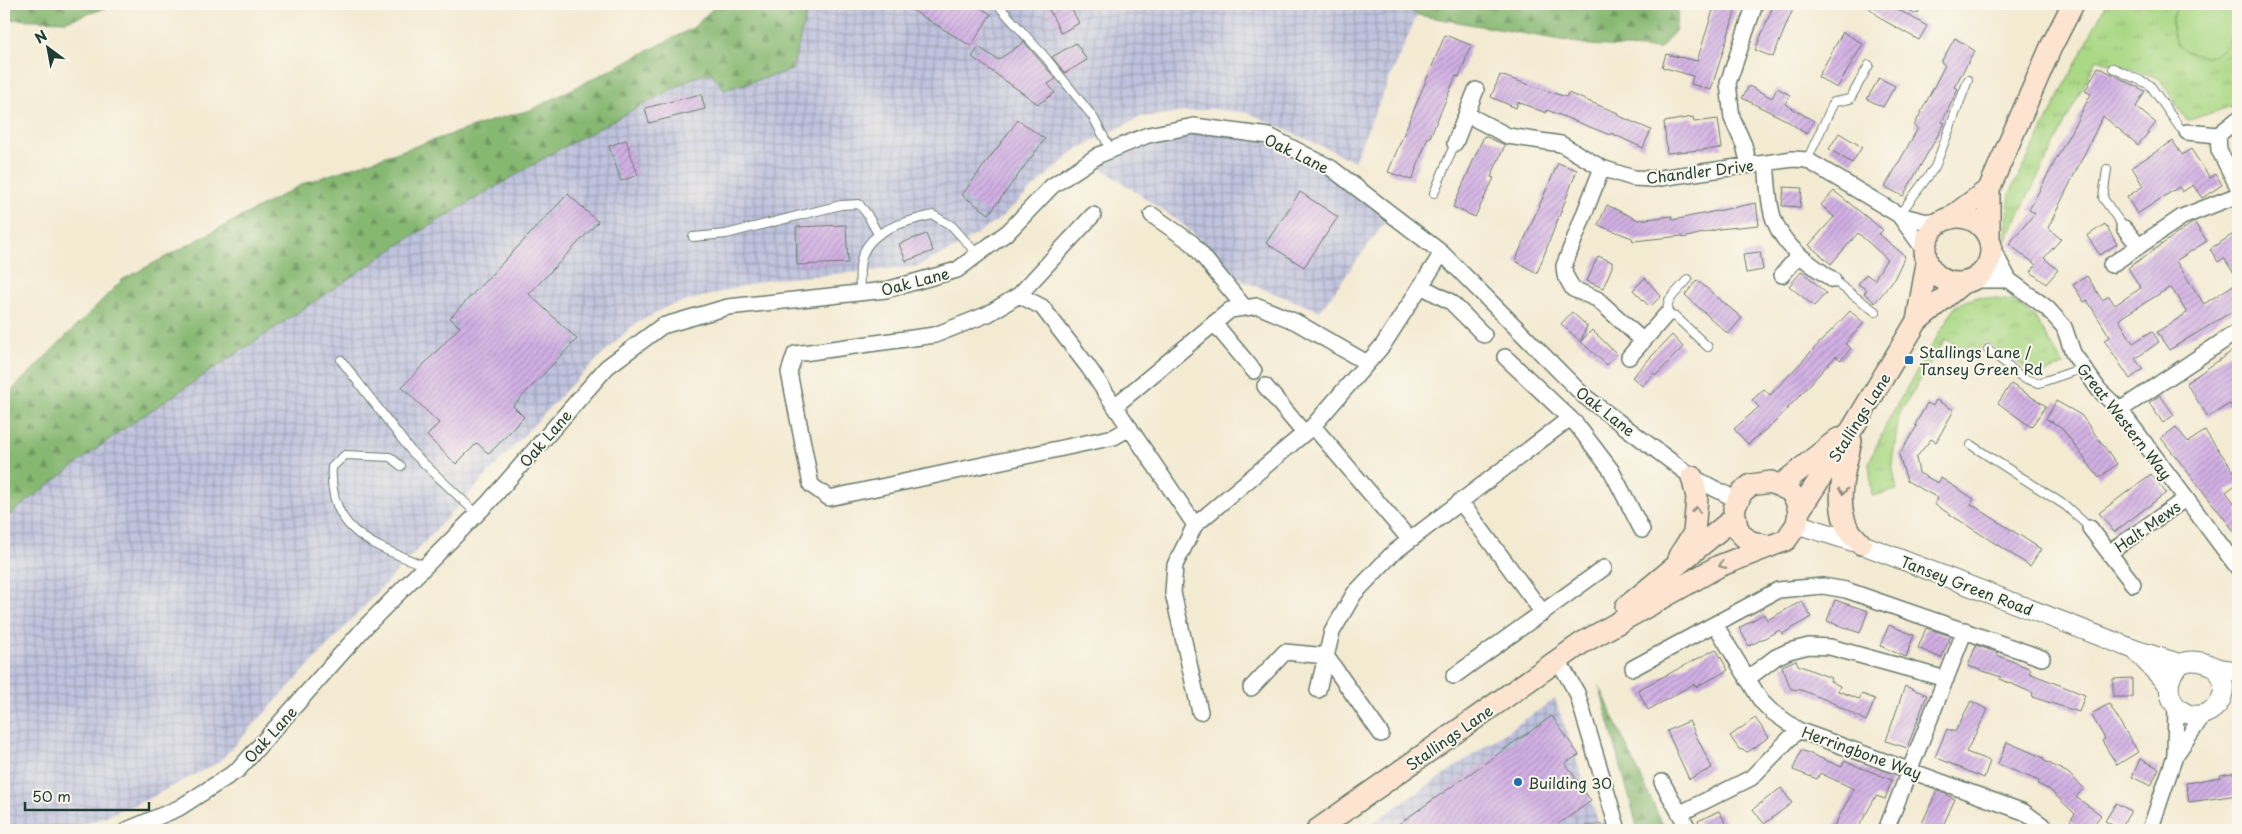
<svg xmlns="http://www.w3.org/2000/svg" width="2242" height="834" viewBox="0 0 2242 834" font-family="'Playpen Sans',sans-serif">
<defs>
<pattern id="industrial-grid" width="8" height="8" patternUnits="userSpaceOnUse" patternTransform="scale(1.25)"><rect width="8" height="8" fill="#bfc2dd"/><path d="M0 4h8M4 0v8" fill="none" stroke="#9b9fb4"/></pattern>
<pattern id="grass-tufts" width="24" height="20" patternUnits="userSpaceOnUse" patternTransform="scale(1.25)"><rect width="24" height="20" fill="#aad885"/><path d="M3 7l-1-3M5 7V3M7 7l1-3M15 17l-1-3M17 17v-4M19 17l1-3" fill="none" stroke="#92ba73"/></pattern>
<pattern id="forest-firs" width="22" height="20" patternUnits="userSpaceOnUse" patternTransform="scale(1.25)"><rect width="22" height="20" fill="#87b872"/><path d="M5 1l3.5 6h-7zM16 11l3.5 6h-7z" fill="#6e975e"/></pattern>
<pattern id="building-hatch" width="6" height="6" patternUnits="userSpaceOnUse" patternTransform="scale(1.25)"><rect width="6" height="6" fill="#d2b0e4"/><path d="M-1 1l2-2M0 6l6-6M5 7l2-2" fill="none" stroke="#aa90ba"/></pattern>
</defs>
<rect width="100%" height="100%" fill="#fbf7ec"/>
<filter id="ink" filterUnits="userSpaceOnUse"><feTurbulence type="fractalNoise" baseFrequency=".02" numOctaves="2"/><feDisplacementMap in="SourceGraphic" scale="10" xChannelSelector="R" yChannelSelector="G"/><feConvolveMatrix kernelMatrix="1 2 1 2 8 2 1 2 1" color-interpolation-filters="sRGB"/></filter>
<filter id="wash" filterUnits="userSpaceOnUse"><feTurbulence type="fractalNoise" baseFrequency=".0096" numOctaves="4" result="noise"/><feDisplacementMap in="SourceGraphic" scale="20" xChannelSelector="R" yChannelSelector="G"/><feGaussianBlur stdDeviation="1.12" result="paint"/><feColorMatrix in="noise" values="0 0 0 0 0 0 0 0 0 0 0 0 0 0 0 0 0 1.4 0 .05"/><feComposite in="paint" operator="in"/></filter>
<g filter="url(#wash)">
<rect width="100%" height="100%" fill="#f3ead2"/>
<path fill="url(#industrial-grid)" d="M809,4h591l17,11 -63,146 -105,-48 -38,-4 -70,8 -67,34 -76,69 -42,28 -41,19 -148,13 -99,26 -36,20 -63,61 -350,375 -71,37 -77,31h-67v-311l115,-87 295,-197 144,-85 137,-73 17,-4 80,-3z
M1194,126l75,10 122,78 -71,97 -77,-30 -58,-55 -94,-65z
M1555,699l46,131h-239z"/>
<path fill="url(#grass-tufts)" stroke="#648a5c" d="M2106,4h73c-13,21 -8,35 11,50l42,-43 -6,-7h12v100l-51,17 -28,-43 -62,-19 -92,183 5,-49z
M1977,297l36,4 21,15 30,49 -26,11 -53,-35 -11,14 -29,-16 -46,76 -7,49 5,26 -25,6 -3,-34 22,-47 65,-110z"/>
<path fill="url(#forest-firs)" stroke="#537a53" d="M4,4h115l-53,17 -62,-2z
M717,4h92l-17,66 -68,20 -12,-17 -17,4 -137,73 -144,85 -295,197 -115,87v-113l9,-17 109,-109 183,-97 195,-65 31,-8 162,-82z
M1400,4h279l-4,27 -15,18 -70,-4 -173,-30z
M1599,685l66,145h-27z"/>
<path fill="#aad885" stroke="#648a5c" d="M2179,4h47c7,8 10,18 7,29 -14,45 -82,18 -54,-29z"/>
<g id="blocks">
<path fill="url(#building-hatch)" d="M902,4h72l17,10 -20,32z
M1046,4h23l10,19 -18,10z
M1715,4l21,5 -25,81 -20,-6 2,-8 -31,-9 4,-13 31,7z
M1774,4l19,5 -20,48 -18,-7z
M1865,4h38l-4,6 28,16 -8,14 -36,-20z
M1843,32l20,12 -26,44 -19,-11z
M1445,35l26,10 -12,32 -3,-1 -26,61h-2l-16,43 -24,-8z
M1955,38l20,13 -21,36 4,2 -16,33 3,1 -42,73 -18,-9 33,-59 -4,-2 31,-61 -4,-3z
M1024,42l32,37 -8,5 7,9 -17,11 -66,-47 7,-10 19,13z
M1076,43l11,17 -22,13 -13,-16z
M2098,67l47,24 -9,16 20,16 -18,22 -35,-29 -55,112 13,11 -17,19 14,12 -12,14 -15,-12 5,-7 -27,-21 26,-31 -6,-3 62,-116 -6,-3z
M1500,75l66,22 2,-4 50,20 -1,2 34,15 -8,18 -32,-15 -1,2 -63,-25 -1,3 -28,-11 -2,6 -25,-11z
M1879,78l16,8 -12,21 -16,-8z
M1749,86l23,12 5,-10 13,7 -5,9 29,17 -8,13 -20,-14 -44,-22z
M701,94l4,15 -56,14 -4,-15z
M1693,117l1,5 24,-3 4,29 -55,5 -3,-31z
M1018,120l27,19 -56,75 -27,-19z
M1839,133l23,14 -10,16 -23,-14z
M1484,136l21,9 -14,32 3,1 -19,39 -22,-10z
M626,140l12,35 -17,6 -12,-35z
M2173,141l9,14 9,-6 19,29 6,-4 6,11 -20,13 -9,-13 -11,7 -3,-5 -42,27 -10,-17 16,-11 -11,-19z
M1558,163l19,7 -40,103 -22,-12z
M1784,187l18,1 -2,19 -18,-1z
M1834,191l49,39 -4,4 26,22 -11,23 -19,24 -11,-10 3,-3 -9,-6 8,-10 8,6 13,-21 -29,-26 -27,31 -22,-19 25,-28 -13,-12z
M1300,192l38,25 -34,50 -38,-24z
M568,194l30,28 -69,72 48,45 -64,67 11,11 -35,37 -12,-11 -21,21 -29,-28 12,-13 -37,-36 58,-60 -10,-9z
M1756,203l3,22 -40,4 -36,9 -1,-2 -49,5 -1,-3 -34,-13 9,-20 31,15 34,-4 1,4z
M2194,222l13,19 -31,20 28,43 34,-22v26l-69,42 -12,-18 30,-19 -15,-24 -3,-1 -47,29 -3,3 14,23 19,-12 7,11 -24,17 8,10 -13,10 -26,-39 6,-3 -23,-37 -3,2 -11,-17 14,-9 15,24 7,-4 6,9 26,-17 -13,-20z
M2105,224l12,20 -17,11 -13,-19z
M846,225l2,38 -51,2 -1,-38z
M2238,231v49l-14,-22 -6,4 -8,-13z
M926,234l7,17 -27,10 -7,-17z
M1760,252l3,18 -17,3 -3,-19z
M1598,256l14,6v5l-9,21 -16,-7z
M1802,271l24,22 -12,13 -25,-20z
M1645,278l16,18 -11,11 -17,-17z
M1697,280l45,38 -14,16 -43,-39z
M1850,311l14,12 -19,21 6,4 -10,12 -5,-4 -61,66 -27,22 -14,-15 25,-22 -7,-7 12,-11 6,6z
M1572,312l15,14 -6,15 11,-11 25,24 -10,11 -46,-41z
M1672,335l11,12 -27,28 -2,-2 -12,13 -10,-9z
M2238,347v70l-8,-13 -22,13 -22,-34z
M2011,384l35,22 -15,21 -33,-24z
M2160,395l14,20 -11,8 -14,-20z
M1936,400l18,10 -18,32 -5,-3 -15,19 3,15 19,10 3,-5 33,21 -3,5 70,45 -11,17 -96,-62 4,-6 -31,-17 -8,-26 18,-29 -2,-1 12,-22 6,3z
M2056,401l25,14 36,49 -18,14 -38,-51 -15,-8z
M2176,427l12,15 17,-11 33,46v6l-12,9 12,16v28l-77,-98z
M2151,474l15,19 -52,39 -15,-19z
M1835,600l33,11 -8,22 -33,-12z
M1802,601l9,16 -29,17 -2,-4 -31,16 -10,-18 25,-14 3,6z
M1889,625l25,10 -8,22 -26,-11z
M1926,628l25,8 -10,22 -23,-10z
M1976,645l22,8 -1,2 34,14 -2,4 56,22 -6,17 -47,-15 1,-4 -33,-14 1,-2 -33,-11z
M1716,649l12,21 -32,17 -2,-3 -46,26 -10,-20z
M1796,660l2,5 33,13 -1,3 10,5 -2,5 21,8 3,-5 13,5 -9,22 -37,-20 -28,-11 -10,-1 -9,-23z
M2132,678v19h-19v-18z
M1905,686l22,9 -20,53 -21,-7z
M1971,701l17,9 -22,42 24,9 -6,17 -49,-21 12,-28 8,3z
M2109,704l29,48 -21,13 -15,-24 3,-2 -14,-25z
M1552,716l27,39 -14,8 26,38 -41,29h-160z
M1755,718l14,19 -21,15 -9,-3 -9,-13z
M1689,721l23,47 -23,11 -22,-48z
M2007,742l37,16 -1,2 25,13 16,15 -8,9 25,18 -11,15h-8l-12,-9 5,-7 -25,-24 -12,-6 1,-3 -41,-17z
M1801,750l41,17 2,-6 48,19 -7,19 -9,-3 -19,34h-25l22,-41 -34,-16 -3,6 -24,-9z
M2140,759l19,9 -8,18 -19,-9z
M2238,772v23l-49,7 -3,-19 35,-6 -1,-2z
M1781,788l11,15 -28,21 -11,-15z
M1937,790l18,9 -14,31h-22z
M2116,803l15,8 -11,18 -15,-8z
M1719,811l10,19h-26l-5,-9z"/>
</g>
</g>
<g filter="url(#ink)">
<use href="#blocks" fill-opacity="0" stroke="#697a6b" stroke-width="1"/>
<g fill="none" stroke-linecap="round" stroke-linejoin="round">
<defs>
<path id="service" d="M997,4l49,54 47,59 18,33
M1909,4l6,5
M2113,68l37,17 30,43 7,4
M1807,160l27,-58 16,-3 19,-34
M2107,169l-4,29 21,30
M1434,193l21,-50
M1899,215l36,-48 33,-87
M693,237l33,-3 115,-29 18,-1 8,10 11,20
M1688,279l-19,21 -3,15 10,2 32,30
M1833,280l43,32
M860,294c0,-12 -2,-29 3,-40 10,-26 45,-33 70,-39l19,11 26,29
M1988,349l35,29 16,5 44,-15
M341,360l70,91 66,63
M1971,445l95,61 24,22
M401,466l-11,-9 -45,-2 -13,12c-4,66 42,78 93,99
M1588,830l30,-1"/>
<path id="minor" d="M1468,115l40,21 53,8 41,24 31,10 20,1 140,-20 14,1 92,55 24,6 18,1
M2187,132l31,3
M2218,135l1,15 19,37
M2218,135l20,-16
M1455,143l21,-53
M1766,163c2,16 2,42 8,57 11,29 35,43 59,60
M1749,165l-5,-20 -12,-27 -4,-35 27,-79
M1602,168l-38,98 1,9 8,14 24,10 46,42
M1152,215l40,28 53,65
M1899,215l26,36
M2124,228l15,18
M1992,248l17,32 38,28 17,19 9,26 26,37 21,20 118,158
M2111,265l71,-48 56,-22
M1782,275l16,-19
M1975,280h34
M1421,286l30,16 33,33
M1019,295l74,-80
M1214,323l40,48
M1505,357l71,67 35,46 31,60
M1629,357l37,-42
M1265,386l39,47
M1115,406l115,-96 28,-4 38,16 71,41
M2120,410l118,-79
M1313,426l97,114
M1130,428l-16,9 -285,61 -18,-13 -22,-113 6,-18 140,-19 53,-21 31,-19 23,12 47,61 106,157
M1460,501l83,112
M2090,528l43,56
M2109,553l76,-54
M1715,624l46,77 10,10 27,19 226,82 25,18
M1558,660l19,33 41,137
M1633,668l145,-78 45,-4 23,4 196,68
M1454,676l150,-108
M1747,679l29,-22 13,-6 20,-5 21,1 116,32
M1251,688l34,-36 41,4 55,78
M1318,690l14,-58 22,-38 39,-41 177,-135
M1200,712l-27,-119 2,-28 20,-40 118,-99 70,-81 59,-92
M2175,754l1,-48
M1662,782l27,48
M1681,813l70,-35 47,-48
M127,830l52,-22 59,-38 128,-144 123,-124 118,-135 55,-41 66,-19 158,-17 71,-20 52,-39 43,-45 47,-31 49,-20 46,-9 75,10 62,32 111,85 142,143 108,81 45,23
M1886,830l79,-200
M2150,830l25,-74 29,-42"/>
<path id="tertiary" d="M1797,524l64,20 275,106 45,14
M2136,651l33,35
M2216,668c24,30 -15,64 -40,38 -6,-7 -8,-17 -6,-25 6,-26 28,-22 46,-14 6,3 15,3 22,4"/>
<path id="secondary" d="M1925 250a33 33 0 1 1 66 0a33 33 0 1 1-66 0Z
M1949,219l40,-30
M1989,238v-49l62,-142 22,-43
M1917,321l10,-58
M1851,441c-6,26 -17,62 -3,88 3,5 9,10 13,15
M1781,485l57,-46
M1799,511l55,-85 63,-105 44,-37
M1679,556l15,-23 3,-36 -5,-20
M1626,607l108,-89
M1317,830l265,-187 137,-77 67,-26 11,-16 2,-13 -3,-11 -6,-9 -19,-9 -20,3 -9,7 -8,17 3,18 5,8 7,6 18,5"/>
</defs>
<use href="#service" stroke="#697a6b" stroke-width="10"/>
<use href="#minor" stroke="#697a6b" stroke-width="18"/>
<use href="#tertiary" stroke="#697a6b" stroke-width="21"/>
<use href="#secondary" stroke="#697a6b" stroke-width="24"/>
<use href="#service" stroke="#fff" stroke-width="8"/>
<use href="#minor" stroke="#fff" stroke-width="15"/>
<use href="#tertiary" stroke="#fff" stroke-width="19"/>
<use href="#secondary" stroke="#fde4d0" stroke-width="21"/>
</g>
<defs><path id="oneway-chevron" d="M-2-3.5L2.5 0L-2 3.5" fill="none" stroke-width="1.6" stroke-linecap="round" stroke-linejoin="round" transform="scale(1.25)"/></defs>
<g stroke="#8e9082">
<use href="#oneway-chevron" transform="translate(1843 491) rotate(91)"/>
<use href="#oneway-chevron" transform="translate(1696 510) rotate(-84)"/>
<use href="#oneway-chevron" transform="translate(1722 565) rotate(155)"/>
</g>
</g>
<g fill="#1f6fb2" stroke="#fbf7ec" stroke-width="2">
<rect x="1904" y="355" width="10" height="10" rx="2.5"/>
<circle cx="1518" cy="782" r="5"/>
</g>
<g text-anchor="middle" dominant-baseline="central" stroke-width="4" stroke-linejoin="round" paint-order="stroke">
<g font-size="15" fill="#1f3d34" stroke="#fbf7ec">
<text transform="translate(1297 153) rotate(26)">Oak Lane</text>
<text transform="translate(1700 171) rotate(-7)">Chandler Drive</text>
<text transform="translate(915 281) rotate(-15)">Oak Lane</text>
<text transform="translate(1606 411) rotate(38)">Oak Lane</text>
<text transform="translate(1859 417) rotate(-58)">Stallings Lane</text>
<text transform="translate(2125 421) rotate(52)">Great Western Way</text>
<text transform="translate(545 438) rotate(-49)">Oak Lane</text>
<text transform="translate(2147 526) rotate(-35)">Halt Mews</text>
<text transform="translate(1967 585) rotate(21)">Tansey Green Road</text>
<text transform="translate(270 734) rotate(-48)">Oak Lane</text>
<text transform="translate(1449 737) rotate(-35)">Stallings Lane</text>
<text transform="translate(1862 752) rotate(20)">Herringbone Way</text>
</g>
<g font-size="15" fill="#1f3d34" stroke="#fbf7ec" text-anchor="start">
<text x="1919" y="351">Stallings Lane /<tspan x="1919" dy="17">Tansey Green Rd</tspan></text>
<text x="1528" y="782">Building 30</text>
</g>
</g>
<rect width="2242" height="834" fill="none" stroke="#fbf7ec" stroke-width="20"/>
<g transform="translate(48 48) rotate(328)" stroke="#fbf7ec" stroke-width="4" paint-order="stroke">
<path d="M0-4L9 19L0 12L-9 19Z" fill="#1f3d34"/>
<text y="-8" font-size="14" font-weight="bold" text-anchor="middle" fill="#1f3d34">N</text>
</g>
<path d="M25 802v8h124v-8" fill="none" stroke="#1f3d34" stroke-width="2.5"/>
<text x="32" y="802" font-size="15" fill="#1f3d34" stroke="#fbf7ec" stroke-width="4" paint-order="stroke">50 m</text>
</svg>
